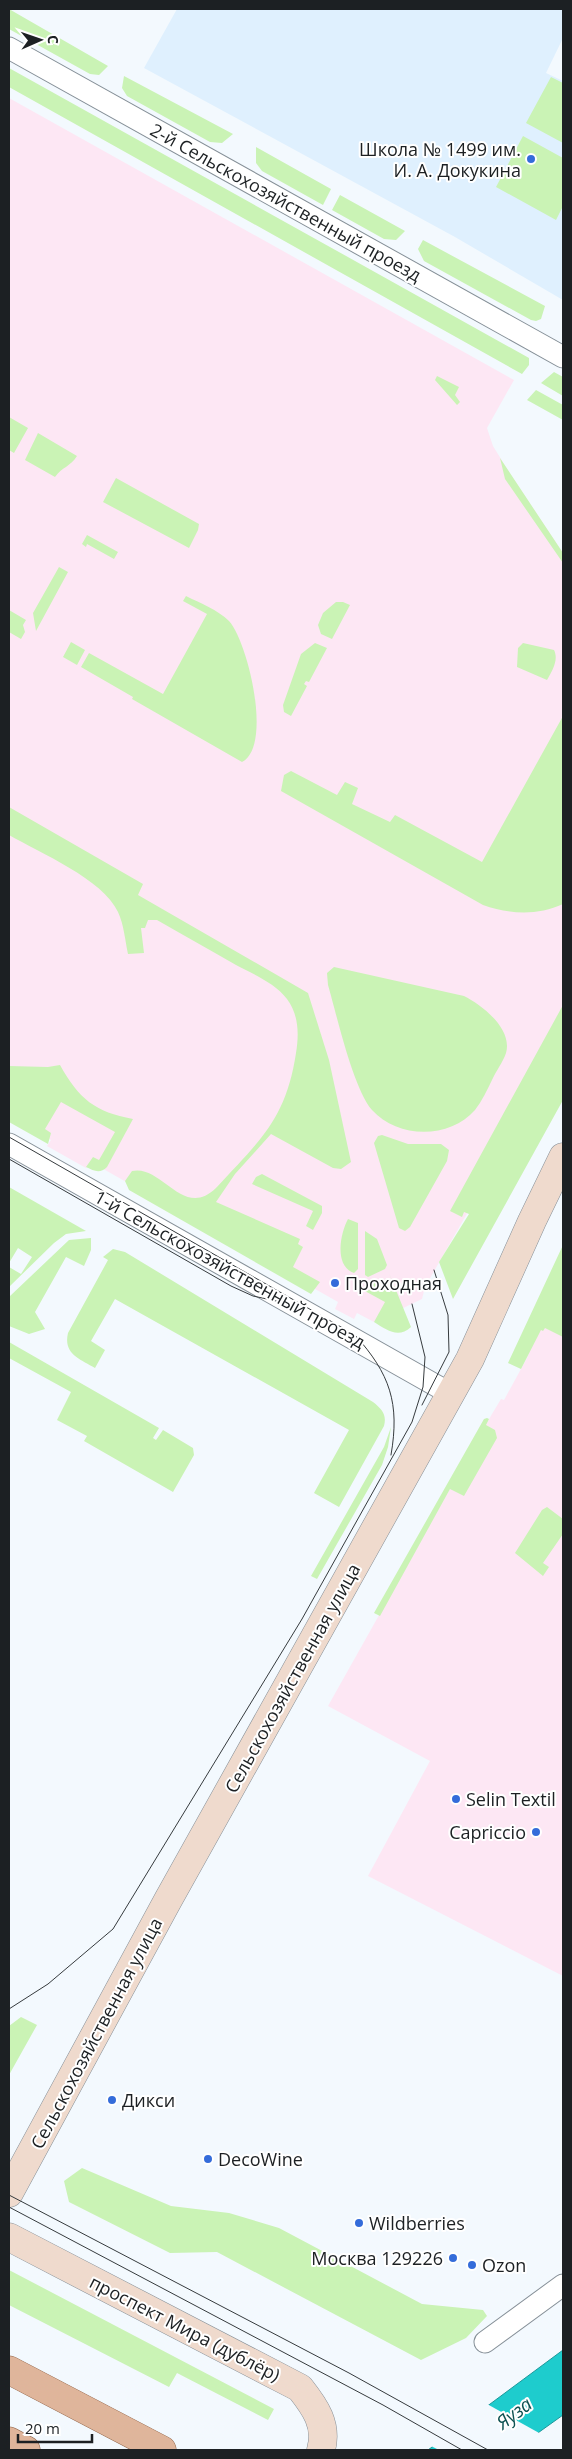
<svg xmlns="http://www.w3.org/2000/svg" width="572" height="2459" viewBox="0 0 572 2459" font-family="'Open Sans',sans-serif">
<rect width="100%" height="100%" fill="#f3f9fe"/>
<path fill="#fde7f4" d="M9,98l505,282 -27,48 6,18 16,26 54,81v493l-138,241 -3,12 -48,23 -17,-9 -3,6 -19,-10 3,-7 -247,-140 -5,6 -39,-22 4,-6 -42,-26z
M563,1263v713l-195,-100 62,-115 -102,-55 164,-292 9,-15 3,1 23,-42z"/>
<path fill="#dff0fe" d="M177,9h386v29l-17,35 17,8v219l-108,-63 -311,-169z"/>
<path fill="#caf3b5" d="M9,9l99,57 -9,9 -9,-1 -81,-45z
M9,68l520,290v7l-7,9 -513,-287z
M124,76l109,58 -11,9 -12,-1 -83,-46 -5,-8z
M551,77l12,6v60l-37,-20z
M523,136l40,22v48l-7,14 -60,-33z
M256,147l75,42 -8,16 -61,-34 -6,-8z
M340,195l65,36 -9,9 -12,-1 -52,-29z
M423,240l122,66 -4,13 -5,2 -5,-1 -107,-59 -6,-12z
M554,372l9,5v19l-22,-13z
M437,376l22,11 -4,8 5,7 -3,3 -22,-25z
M536,390l27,15v15l-36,-20z
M9,417l19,11 -14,25 -5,-3z
M38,433l39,23c-7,11 -15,11 -22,21l-30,-17z
M500,458l63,95v10l-58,-84z
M116,478l83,46 -1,6 -9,18 -86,-46z
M87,535l31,17 -4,7 -27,-15 -1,3 -4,-3z
M59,567l9,5 -32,59 -3,-18z
M186,596c14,7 32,14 43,25 19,21 44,125 13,141l-110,-63 1,-2 -52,-30 8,-14 74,41 44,-80 -24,-13z
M336,602h7l7,3 -18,34 -11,-5 -3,-9 5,-12z
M9,610l17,10 -3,5 2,7 -4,7 -12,-7z
M71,642l14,8 -8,15 -14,-8z
M315,643l12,5 -18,34 -3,-1 -2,3 3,2 -16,30 -7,-4 -1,-7 18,-51z
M523,643l31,7c5,10 -2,21 -7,30l-30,-13 1,-19z
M563,716v188c-26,12 -54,10 -80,1l-202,-114 3,-16 7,-4 46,24 8,-13 13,6 -6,16 38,18 5,-7 87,47z
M9,807l134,77 -5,11 170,98 21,67 22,102 -10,7 -8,-1 -62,-34 -36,40 -19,28 84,37 -2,5 5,3 -10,20 27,15 -9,12 -182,-104 -4,-9 7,-10c30,-7 51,49 84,17 43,-47 70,-68 80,-135 3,-18 3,-38 -9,-54 -12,-16 -34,-25 -51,-34 -26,-15 -53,-30 -79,-45h-9l-3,8h-4l3,25 -16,1c-3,-14 -4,-29 -10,-42 -15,-33 -78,-59 -109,-77z
M334,967l130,29c18,9 49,33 42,57 -3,9 -10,18 -14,27 -5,10 -10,21 -17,30 -25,29 -77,29 -103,0 -19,-22 -35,-94 -44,-125l-1,-12z
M563,1005v95l-110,199 -14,-37 30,-48 -5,-2 -2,5 -12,-6z
M60,1065c19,34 35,47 73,54l-26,48c-7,7 -13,4 -21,0l7,-10 6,3 16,-28 -54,-30 -16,27 6,4 -3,11 -39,-22v-56l39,1z
M382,1135l26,9h33l8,6 -2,11 -37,66 -5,4 -6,-3 -25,-85 4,-7z
M262,1174l60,32v7l-9,17 -7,-4 7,-15 -61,-27 4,-7z
M9,1187l77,44 -20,3 -12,9 -45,44v-20l12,7 11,-17 -14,-9 -9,15z
M348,1219l10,4v46l-4,4c-20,-7 -14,-39 -6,-54z
M365,1231l12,8 10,26 -2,4 -17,8 -3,-2z
M91,1238v12l-7,16 -18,-9 -31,55 10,17 -16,5 -20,-8v-29l60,-57z
M563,1245v92l-18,-9 -2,3 -2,-1 -20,39 -13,-6z
M113,1249l12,3 248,150c9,7 14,13 11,24l-45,81 -25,-14 35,-63 -234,-131 -24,42 14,9 -10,18c-15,-9 -32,-14 -27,-35l40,-73 -5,-3z
M389,1273l22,54c-13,12 -24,3 -37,-5l11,-20 -22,-12 2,-5 13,-3 5,8 11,-4z
M9,1342l150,86 -6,10 3,2 7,-10 30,18 1,7 -21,37 -89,-51 3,-5 -30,-16 14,-28 -62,-34z
M487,1418l2,1 -3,6 9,5 2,8 -33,58 -14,-7 -70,127 -6,-3 110,-194z
M391,1427l-3,20 -6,18 -65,114 -6,-3 73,-129z
M547,1507l16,12v15l-20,29 6,4 -6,9 -28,-23 27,-43z
M21,2017l16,8 -28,50v-49z
M82,2168l89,38 58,7 50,15 143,76 61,6 4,6 -21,22 -45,22 -204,-108 -47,1 -101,-51 -5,-21z
M9,2270l265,139 -6,11 -91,-47 -8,14 -160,-82z"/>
<path fill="#1ecccd" stroke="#1d989a" d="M563,2350v65l-49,35h-86z"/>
<path fill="#f3f9fe" d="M487,2404l54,30 -22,16h-80l-8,-4z"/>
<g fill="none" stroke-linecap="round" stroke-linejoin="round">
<defs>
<path id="street" d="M9,48l554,309
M9,1144l442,250
M485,2342l78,-57"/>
<path id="secondary" d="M9,2193l159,-293 302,-541 62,-138 31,-64
M9,2237l291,151c15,19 28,37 21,62"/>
<path id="primary" d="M9,2370l153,80
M9,2441l17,9"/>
</defs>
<use href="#street" stroke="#869098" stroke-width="23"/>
<use href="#secondary" stroke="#869098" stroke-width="29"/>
<use href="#primary" stroke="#8d6145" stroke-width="29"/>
<use href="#street" stroke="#fff" stroke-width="21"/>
<use href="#secondary" stroke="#efdacd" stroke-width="28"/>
<use href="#primary" stroke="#dfb59b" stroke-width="28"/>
<path stroke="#363b3e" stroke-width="1" d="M9,1137l346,198c35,39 45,68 36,120
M9,1159l222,127 22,10 42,9
M422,1405l27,-53 -1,-37 -14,-45
M9,2009l39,-25 65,-55 189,-310 110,-197 11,-35 2,-30 -13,-53
M9,2195l340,178 139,77
M9,2207l374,198 79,45"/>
</g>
<g fill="#346cda" stroke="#fff" stroke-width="2">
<circle cx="531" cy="159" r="5"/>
<circle cx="335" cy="1283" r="5"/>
<circle cx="456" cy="1799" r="5"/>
<circle cx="536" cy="1832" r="5"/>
<circle cx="112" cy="2100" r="5"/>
<circle cx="208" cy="2159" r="5"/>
<circle cx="359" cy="2223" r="5"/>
<circle cx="453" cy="2258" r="5"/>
<circle cx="472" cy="2265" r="5"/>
</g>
<g text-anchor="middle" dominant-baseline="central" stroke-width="4" stroke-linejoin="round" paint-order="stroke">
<g font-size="18" fill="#1c2023" stroke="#fff" text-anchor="start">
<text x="521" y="149" text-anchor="end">Школа № 1499 им.<tspan x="521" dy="21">И. А. Докукина</tspan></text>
<text x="345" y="1283">Проходная</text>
<text x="466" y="1799">Selin Textil</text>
<text x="526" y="1832" text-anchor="end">Capriccio</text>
<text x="122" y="2100">Дикси</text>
<text x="218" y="2159">DecoWine</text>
<text x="369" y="2223">Wildberries</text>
<text x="443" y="2258" text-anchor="end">Москва 129226</text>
<text x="482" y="2265">Ozon</text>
</g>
<g font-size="18" fill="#1c2023" stroke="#fff">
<text transform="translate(286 202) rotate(29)">2-й Сельскохозяйственный проезд</text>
<text transform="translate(230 1269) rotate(29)">1-й Сельскохозяйственный проезд</text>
<text transform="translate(292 1678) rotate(-61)">Сельскохозяйственная улица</text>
<text transform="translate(96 2033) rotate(-62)">Сельскохозяйственная улица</text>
<text transform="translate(185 2328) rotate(27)">проспект Мира (дублёр)</text>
</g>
<g font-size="19" font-style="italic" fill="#0d5151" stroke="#fff">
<text transform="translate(514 2413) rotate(-37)">Яуза</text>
</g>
</g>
<rect width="572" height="2459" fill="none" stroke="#1c2023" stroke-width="20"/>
<g transform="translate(40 40) rotate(88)" stroke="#ffffff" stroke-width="4" paint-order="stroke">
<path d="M0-4L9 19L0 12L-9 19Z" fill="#1c2023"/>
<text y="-8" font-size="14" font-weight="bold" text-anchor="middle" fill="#1c2023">С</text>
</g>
<path d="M18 2434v8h74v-8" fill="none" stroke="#1c2023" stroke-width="2.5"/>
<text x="25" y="2434" font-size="15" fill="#1c2023" stroke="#ffffff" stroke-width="4" paint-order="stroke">20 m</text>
</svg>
